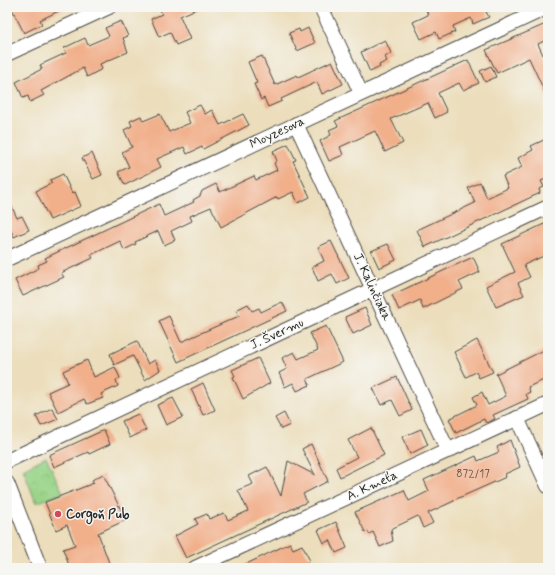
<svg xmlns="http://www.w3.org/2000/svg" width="555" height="575" viewBox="0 0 555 575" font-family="Mynerve,sans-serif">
<defs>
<pattern id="park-crowns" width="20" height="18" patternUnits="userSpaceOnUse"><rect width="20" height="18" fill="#98d488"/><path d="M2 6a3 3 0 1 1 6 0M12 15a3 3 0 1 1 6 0" fill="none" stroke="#83b676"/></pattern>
</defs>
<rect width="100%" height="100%" fill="#f6f6f2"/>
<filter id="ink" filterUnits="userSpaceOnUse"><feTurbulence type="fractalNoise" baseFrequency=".025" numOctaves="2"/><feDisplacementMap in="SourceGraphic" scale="8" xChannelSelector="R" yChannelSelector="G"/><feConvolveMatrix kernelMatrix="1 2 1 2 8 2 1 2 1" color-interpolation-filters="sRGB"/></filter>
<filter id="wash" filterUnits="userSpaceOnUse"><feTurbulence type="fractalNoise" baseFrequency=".012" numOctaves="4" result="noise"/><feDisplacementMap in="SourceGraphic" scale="16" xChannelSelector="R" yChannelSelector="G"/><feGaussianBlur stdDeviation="0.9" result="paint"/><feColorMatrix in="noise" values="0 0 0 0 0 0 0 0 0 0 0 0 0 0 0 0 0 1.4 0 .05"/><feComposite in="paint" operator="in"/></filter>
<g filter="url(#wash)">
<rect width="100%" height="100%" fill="#ecdebc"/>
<path fill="url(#park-crowns)" stroke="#62805a" d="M46,457l17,36 -27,10 -13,-34z"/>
<g id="blocks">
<path fill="#f1af8a" d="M11,7h56l-27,13 2,4 -18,9z
M159,7h42l-21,9 10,23 -14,6 -6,-13 -11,5 -8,-18 11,-5z
M425,7h72l-11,5 3,5 -16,7 -2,-6 -18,8 2,6 -16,7 -3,-7 -15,7 -8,-17 15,-7z
M121,21l7,15 -5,2 5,14 -28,12 2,5 -15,8 -4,-9 -42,23 3,4 -14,7 -2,-6 -5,2 -7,-16 26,-13 -2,-4 26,-12 -2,-5 21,-10 3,7 21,-9 -4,-8z
M548,23v16l-10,5 10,22v33l-19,-41 -32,15 -11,-23z
M308,28l7,15 -18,8 -8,-18 10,-4 1,3z
M385,40l6,13 -6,4 2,4 -8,4 1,2 -10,5 -9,-20z
M262,56l13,29 22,-10 1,2 34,-16 11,23 -21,10 -5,-12 -36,17 1,2 -14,6 -4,-9 -3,2 -7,-16 3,-1 -9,-21z
M468,60l11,23 -16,7 -4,-7 -21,10 9,19 -12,6 -7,-15 -37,16 12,24 -18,9 -10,-21 -35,16 3,8 -14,6 -9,-20 11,-6 -2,-5 9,-4 -3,-5z
M491,66l5,11 -11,5 -5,-11z
M200,105l5,9 7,-4 8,15 23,-11 6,11 -46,24 -1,-2 -15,7 -3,-7 -27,12 4,8 -36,18 -7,-13 11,-5 -7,-15 10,-5 -8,-17 8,-4 -2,-5 11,-5 2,5 17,-7 9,18 21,-9 -5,-11z
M548,138v40l-7,3 3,6 -5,2 1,4 -115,54 -8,-17 58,-27 -7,-15 12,-6 7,16 21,-10 -5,-12 19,-9 -4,-9 15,-8 -2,-4z
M288,144l8,16 -3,1 17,36 -12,6 -5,-11 -15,7 -1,-2 -56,30 -10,-20 -21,9 2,5 -21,10 4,9 -11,5 -6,-14 -23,11 1,2 -12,6 -4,-9 -29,14 2,3 -32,15 3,4 -41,19 -8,-16 24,-12 -1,-3 9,-4 -2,-3 114,-54 5,12 30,-14 -1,-2 7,-4 2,-5 14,-7 4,8 34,-16 2,4 21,-10 -3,-7 3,-2 -4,-10z
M92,153l10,22 -9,4 -11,-21z
M63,174l9,19 3,-1 6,14 -31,14 -14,-29 16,-8 -2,-3z
M7,196l10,22 5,-2 7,14 -15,7 -7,-15z
M544,224l4,8v22l-24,11 6,12 -12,6 6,12 -28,12 -10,-21 29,-14 -13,-28z
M331,241l18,37 -12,6 -5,-10 -14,7 -6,-14 12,-6 -6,-14z
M388,244l8,16 -17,8 -8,-17z
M473,257l7,15 -21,10 4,7 -40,20 -3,-9 -21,10 -7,-15z
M282,302l5,9 -109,51 -19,-41 10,-5 12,26 58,-26 -3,-6 12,-6 4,7 7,-3 2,4z
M365,308l7,17 -19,9 -8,-17z
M326,326l17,36 -36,17 3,6 -13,6 -4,-8 -8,4 -6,-14 8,-4 -5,-11 12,-6 4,7 20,-9 -8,-17z
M477,340l16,32 -14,6 -3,-6 -10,5 -12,-25z
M137,341l11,23 7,-4 5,10 -15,10 -12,-24 -19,9 -4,-11z
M548,348v30l-20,9 2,5 -4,2 2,5 -35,16 2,4 -9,4 -2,-4 -28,14 -7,-14 28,-14 -4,-8 9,-5 6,13 18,-9 -10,-22z
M258,358l12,25 -27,16 -10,-22 2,-1 -3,-6z
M87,360l7,17 21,-10 5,11 -4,2 2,6 -17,8 2,4 -16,6 -3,-5 -26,13 -10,-20 20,-9 -5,-12z
M397,377l15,33 -12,6 -8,-16 -11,5 -8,-17z
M203,383l12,27 -12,5 -12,-26z
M173,398l10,19 -17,8 -9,-20z
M52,408l6,11 -17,7 -5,-10z
M284,413l6,12 -9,4 -6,-11z
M138,414l8,16 -16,8 -8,-17z
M371,428l13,27 -44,22 -4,-9 21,-11 -9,-17z
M421,429l7,16 -18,9 -8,-17z
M104,430l6,14 -21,10 -1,-2 -34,15 -5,-12z
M510,440l10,27 -15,7 1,3 -52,23v1l-26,12 5,10 -10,5 -5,-12 -27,13 2,12 -13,6 -7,-15 -4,2 -1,-3 -3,1 -10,-20 49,-22 5,11 20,-10 -5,-11 52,-24 2,5 21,-9 -2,-5z
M311,444l17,37 -25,13 4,8 -121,56 -11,-22 23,-12 -3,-5 12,-5 2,5 15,-6 4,7 20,-9 -10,-21 15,-6 -4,-8 18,-9 14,29 7,-35 27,14 -13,-26z
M103,474l23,46 -28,13 13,35h-41l-7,-19 12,-4 -8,-20 -11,5 -11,-28 49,-19 -2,-3z
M336,522l11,26 -11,5 -6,-13 -6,3 -6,-13z
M290,543l3,6 9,-4 8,16 -15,7h-57z"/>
</g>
</g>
<g filter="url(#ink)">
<use href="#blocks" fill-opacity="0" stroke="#484641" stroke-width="1"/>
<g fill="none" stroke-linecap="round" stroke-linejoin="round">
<defs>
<path id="street" d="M321,7l40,86
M7,54l102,-47
M296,124l152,327
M7,259l541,-252
M517,418l31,68
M7,461l541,-254
M7,483l33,85
M195,568l353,-164"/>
</defs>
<use href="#street" stroke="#484641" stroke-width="16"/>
<use href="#street" stroke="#fff" stroke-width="14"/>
</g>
</g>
<circle fill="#d1495b" stroke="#f6f6f2" stroke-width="1.5" cx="58" cy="514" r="4"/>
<g text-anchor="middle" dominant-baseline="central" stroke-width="3" stroke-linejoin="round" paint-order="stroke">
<g font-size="11" fill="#5c4c43">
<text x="473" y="474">872/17</text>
</g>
<g font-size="13" fill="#2b2b2b" stroke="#f6f6f2">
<text transform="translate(277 133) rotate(-25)">Moyzesova</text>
<text transform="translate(372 287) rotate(65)">J. Kalinčiaka</text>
<text transform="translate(277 334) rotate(-25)">J. Švermu</text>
<text transform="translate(372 486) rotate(-25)">A. Kmeťa</text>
</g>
<g font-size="13" font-weight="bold" fill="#2b2b2b" stroke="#f6f6f2" text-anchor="start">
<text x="66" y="514">Corgoň Pub</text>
</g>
</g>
<rect width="555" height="575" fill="none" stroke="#f6f6f2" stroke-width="24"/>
</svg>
